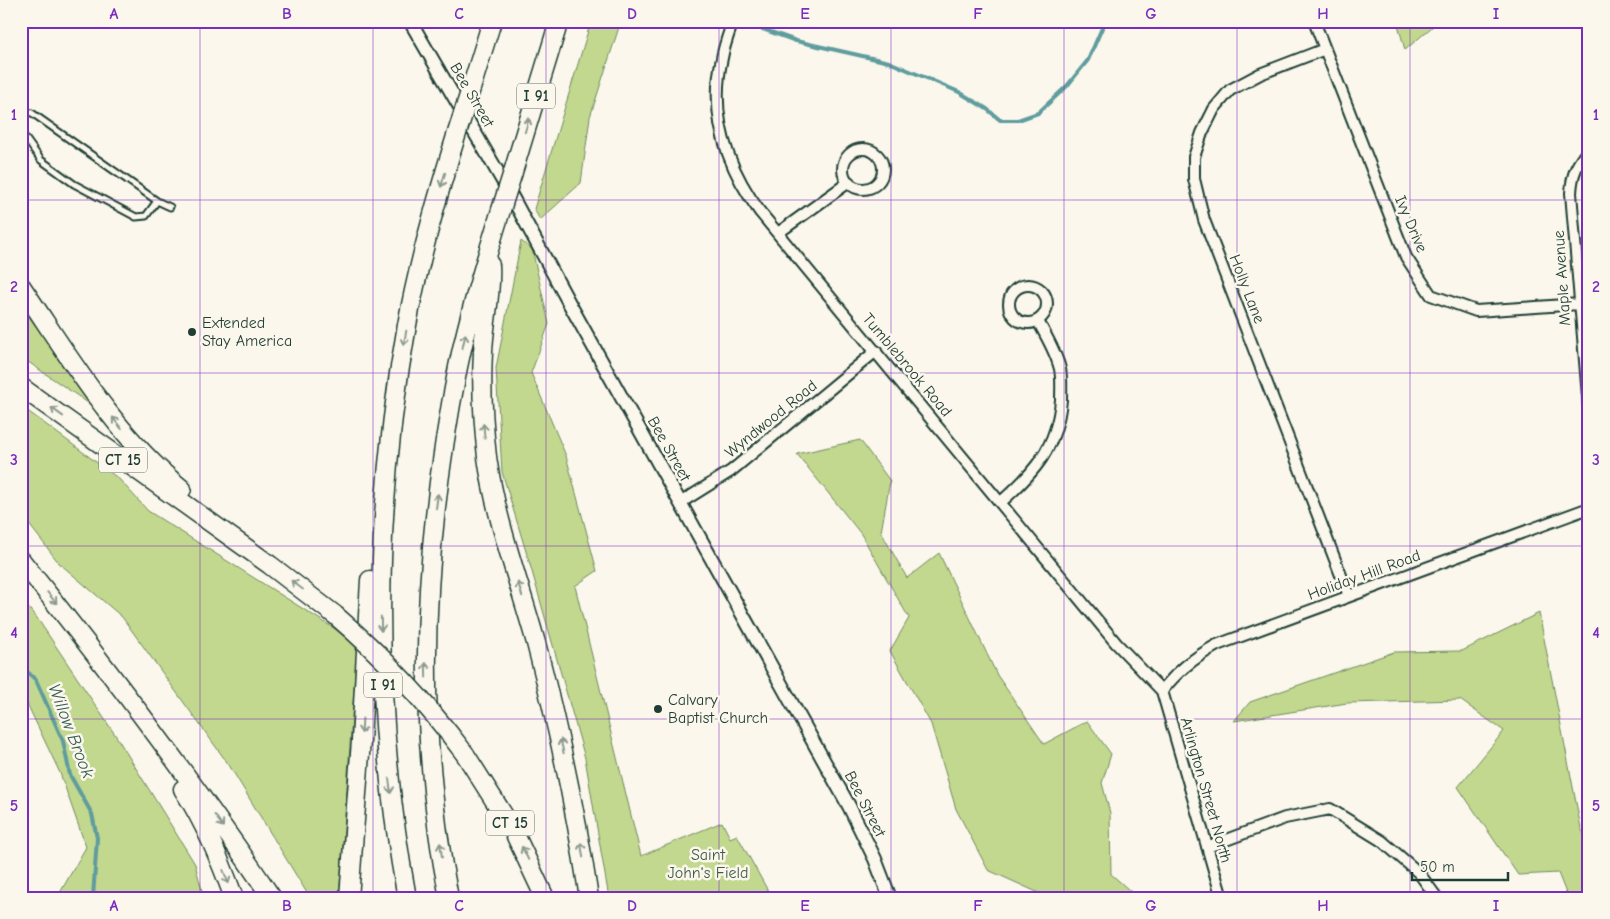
<svg xmlns="http://www.w3.org/2000/svg" width="1610" height="919" viewBox="0 0 1610 919" font-family="'Comic Neue',sans-serif">
<rect width="100%" height="100%" fill="#fbf7ec"/>
<filter id="ink" filterUnits="userSpaceOnUse"><feTurbulence type="fractalNoise" baseFrequency=".02" numOctaves="2"/><feDisplacementMap in="SourceGraphic" scale="10" xChannelSelector="R" yChannelSelector="G"/><feConvolveMatrix kernelMatrix="1 2 1 2 8 2 1 2 1" color-interpolation-filters="sRGB"/></filter>
<g filter="url(#ink)">
<path fill="#c2d88e" stroke="#708a61" d="M591,21h30l-31,96 -9,66 -41,37 -6,-11z
M1397,21h42l-34,29z
M521,241l11,8 17,75 -18,49 35,83 31,115 -22,15 66,270 81,-34 8,16 7,-3 35,63h-163l-24,-140 -54,-190 -29,-96 -6,-104z
M21,302l70,103 -70,-48z
M21,406l98,73 29,32 187,118 22,18 -18,251h-29l-81,-133 -107,-148 -63,-54 -38,-49z
M860,440l30,41 -9,51 26,46 32,-25 58,122 47,69 43,-23 24,33 -9,29 8,30 1,61 27,24h-88l-62,-28 -32,-61 -25,-85 -41,-73 19,-33 -48,-84 -64,-80z
M21,599l16,19 79,118 79,128 9,34h-147l29,-51 -26,-74 -39,-82z
M1539,613l42,215 8,16v54h-21l-10,-25 -40,2 -60,-88 46,-56 -44,-31 -113,3 -113,18 16,-19 144,-50 68,-1z"/>
<g fill="none" stroke-linecap="round" stroke-linejoin="round">
<path stroke="#5f9c9e" stroke-width="4" d="M754,26l42,15 93,21 70,30 28,17 13,11h18l20,-7 29,-27 21,-26 17,-39
M21,666l15,14 27,61 7,34 22,39 5,24 -4,60"/>
<defs>
<path id="service" d="M21,110l11,3 125,88 13,6
M21,132l20,28 33,24 62,33 10,-1 11,-15"/>
<path id="minor" d="M733,21c-4,12 -9,25 -11,37 -13,57 5,109 38,154l356,431 46,48 60,207
M1314,21l92,236 25,38 45,16 103,-7
M1325,49l-65,25 -30,16 -16,19 -12,24 -8,24v22l10,41 145,376
M1589,149c-12,15 -17,24 -18,44l18,216
M843 169a20 20 0 1 1 40 0a20 20 0 1 1-40 0Z
M778,233l71,-51
M1009 304a19 19 0 1 1 38 0a19 19 0 1 1-38 0Z
M1001,502c34,-30 56,-55 60,-102 0,-10 1,-21 -1,-31 -4,-17 -14,-33 -22,-48
M680,503l51,-32 145,-120
M1162,691c15,-20 33,-34 55,-46l372,-137
M1207,847l78,-29 45,-9 52,32 37,32 18,25"/>
<path id="tertiary" d="M410,21l101,174 57,106 281,505 26,53 15,39"/>
<path id="motorway" d="M469,95l23,-74
M513,172l46,-151
M490,265c2,30 -6,58 -7,87 -2,35 0,70 4,105 9,64 32,124 49,186 22,84 40,169 53,255
M21,286c49,72 93,148 161,203
M21,387l249,178 65,50
M21,560c88,110 172,221 251,338
M465,754l48,76 32,68
M183,789c22,34 37,71 51,109
M349,898l12,-157 9,-161
M407,898c-35,-187 -34,-386 0,-573 12,-65 30,-128 50,-192
M449,898c-35,-176 -26,-356 9,-531 11,-53 27,-105 43,-157"/>
</defs>
<use href="#service" stroke="#1f3d34" stroke-width="9"/>
<use href="#minor" stroke="#1f3d34" stroke-width="14"/>
<use href="#tertiary" stroke="#1f3d34" stroke-width="16"/>
<use href="#motorway" stroke="#1f3d34" stroke-width="21"/>
<use href="#service" stroke="#fbf7ec" stroke-width="5"/>
<use href="#minor" stroke="#fbf7ec" stroke-width="10"/>
<use href="#tertiary" stroke="#fbf7ec" stroke-width="12"/>
<use href="#motorway" stroke="#fbf7ec" stroke-width="18"/>
<defs>
<path id="motorway-bridge" d="M457,133l12,-38
M501,210l12,-38
M335,615c49,42 91,87 130,139"/>
</defs>
<use href="#motorway-bridge" stroke="#1f3d34" stroke-width="21" stroke-linecap="butt"/>
<use href="#motorway-bridge" stroke="#fbf7ec" stroke-width="18"/>
</g>
<defs><path id="oneway-shaft" d="M-6 0H5M1.5-3L5.5 0L1.5 3" fill="none" stroke-width="1.6" stroke-linecap="round" stroke-linejoin="round" transform="scale(1.25)"/></defs>
<g stroke="#8d9a90">
<use href="#oneway-shaft" transform="translate(527 125) rotate(-73)"/>
<use href="#oneway-shaft" transform="translate(443 180) rotate(107)"/>
<use href="#oneway-shaft" transform="translate(405 338) rotate(100)"/>
<use href="#oneway-shaft" transform="translate(464 341) rotate(-77)"/>
<use href="#oneway-shaft" transform="translate(57 412) rotate(-144)"/>
<use href="#oneway-shaft" transform="translate(117 423) rotate(-128)"/>
<use href="#oneway-shaft" transform="translate(484 431) rotate(-95)"/>
<use href="#oneway-shaft" transform="translate(437 501) rotate(-83)"/>
<use href="#oneway-shaft" transform="translate(297 585) rotate(-143)"/>
<use href="#oneway-shaft" transform="translate(520 589) rotate(-107)"/>
<use href="#oneway-shaft" transform="translate(52 598) rotate(51)"/>
<use href="#oneway-shaft" transform="translate(381 624) rotate(89)"/>
<use href="#oneway-shaft" transform="translate(426 670) rotate(-91)"/>
<use href="#oneway-shaft" transform="translate(362 726) rotate(93)"/>
<use href="#oneway-shaft" transform="translate(562 746) rotate(-103)"/>
<use href="#oneway-shaft" transform="translate(390 786) rotate(83)"/>
<use href="#oneway-shaft" transform="translate(219 821) rotate(54)"/>
<use href="#oneway-shaft" transform="translate(441 850) rotate(-98)"/>
<use href="#oneway-shaft" transform="translate(582 850) rotate(-99)"/>
<use href="#oneway-shaft" transform="translate(525 853) rotate(-116)"/>
<use href="#oneway-shaft" transform="translate(226 877) rotate(69)"/>
</g>
</g>
<path fill="none" stroke="#7b2cbf" stroke-width="1" stroke-opacity="0.55" d="M200,21v877M373,21v877M546,21v877M719,21v877M891,21v877M1064,21v877M1237,21v877M1410,21v877M21,200h1568M21,373h1568M21,546h1568M21,719h1568"/>
<g fill="#1f3d34" stroke="#fbf7ec" stroke-width="2">
<circle cx="192" cy="332" r="5"/>
<circle cx="658" cy="709" r="5"/>
</g>
<g text-anchor="middle" dominant-baseline="central" stroke-width="5" stroke-linejoin="round" paint-order="stroke">
<g fill="#fbf7ec" stroke="#61756b" stroke-width="1">
<rect x="517" y="83.5" width="38" height="25" rx="4"/>
<rect x="99" y="447.5" width="48" height="25" rx="4"/>
<rect x="364" y="672.5" width="38" height="25" rx="4"/>
<rect x="486" y="810.5" width="48" height="25" rx="4"/>
</g>
<g font-size="15" font-weight="bold" fill="#1f3d34">
<text x="536" y="96">I 91</text>
<text x="123" y="460">CT 15</text>
<text x="383" y="685">I 91</text>
<text x="510" y="823">CT 15</text>
</g>
<g font-size="16" fill="#1f3d34" stroke="#fbf7ec">
<text transform="translate(472 95) rotate(60)">Bee Street</text>
<text transform="translate(1411 224) rotate(67)">Ivy Drive</text>
<text transform="translate(1562 278) rotate(-94)">Maple Avenue</text>
<text transform="translate(1247 289) rotate(69)">Holly Lane</text>
<text transform="translate(907 365) rotate(50)">Tumblebrook Road</text>
<text transform="translate(771 419) rotate(-39)">Wyndwood Road</text>
<text transform="translate(669 449) rotate(61)">Bee Street</text>
<text transform="translate(1364 575) rotate(-20)">Holiday Hill Road</text>
<text transform="translate(1206 790) rotate(74)">Arlington Street North</text>
<text transform="translate(865 804) rotate(63)">Bee Street</text>
</g>
<g font-size="16" fill="#1f3d34" stroke="#fbf7ec" text-anchor="start">
<text x="202" y="323">Extended<tspan x="202" dy="18">Stay America</tspan></text>
<text x="668" y="700">Calvary<tspan x="668" dy="18">Baptist Church</tspan></text>
</g>
<g font-size="16" fill="#405c46" stroke="#fbf7ec">
<text x="708" y="855">Saint<tspan x="708" dy="18">John's Field</tspan></text>
</g>
<g font-size="18" font-style="italic" fill="#345d57" stroke="#fbf7ec">
<text transform="translate(71 731) rotate(69)">Willow Brook</text>
</g>
</g>
<rect width="1610" height="919" fill="none" stroke="#fbf7ec" stroke-width="55"/>
<path d="M1412 872v8h96v-8" fill="none" stroke="#1f3d34" stroke-width="2.5"/>
<text x="1420" y="872" font-size="15" fill="#1f3d34" stroke="#fbf7ec" stroke-width="4" paint-order="stroke">50 m</text>
<rect x="28" y="28" width="1554" height="864" fill="none" stroke="#7b2cbf" stroke-width="2"/>
<g font-size="16" text-anchor="middle" font-weight="bold" fill="#7b2cbf">
<text x="114" y="19">A</text>
<text x="287" y="19">B</text>
<text x="459" y="19">C</text>
<text x="632" y="19">D</text>
<text x="805" y="19">E</text>
<text x="978" y="19">F</text>
<text x="1151" y="19">G</text>
<text x="1323" y="19">H</text>
<text x="1496" y="19">I</text>
<text x="14" y="120">1</text>
<text x="1596" y="120">1</text>
<text x="14" y="292">2</text>
<text x="1596" y="292">2</text>
<text x="14" y="465">3</text>
<text x="1596" y="465">3</text>
<text x="14" y="638">4</text>
<text x="1596" y="638">4</text>
<text x="14" y="811">5</text>
<text x="1596" y="811">5</text>
<text x="114" y="911">A</text>
<text x="287" y="911">B</text>
<text x="459" y="911">C</text>
<text x="632" y="911">D</text>
<text x="805" y="911">E</text>
<text x="978" y="911">F</text>
<text x="1151" y="911">G</text>
<text x="1323" y="911">H</text>
<text x="1496" y="911">I</text>
</g>
</svg>
